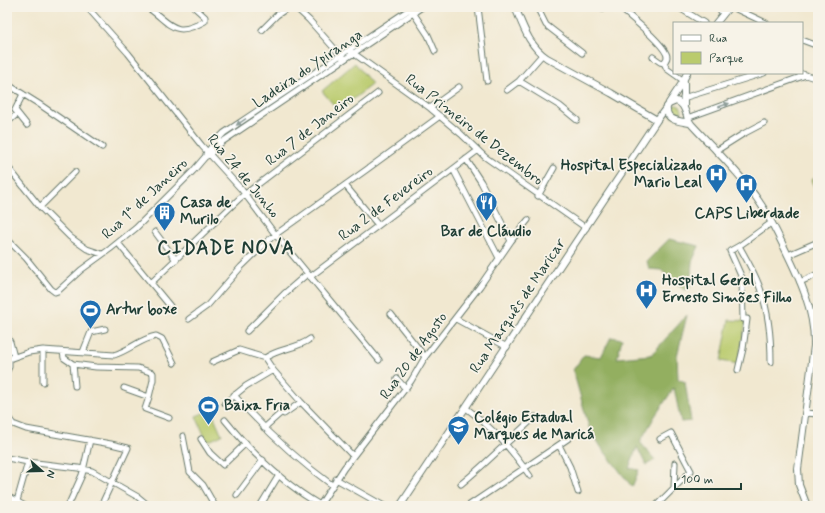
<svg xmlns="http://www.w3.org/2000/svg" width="825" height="513" viewBox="0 0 825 513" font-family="Mynerve,sans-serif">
<rect width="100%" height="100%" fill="#f7f3e8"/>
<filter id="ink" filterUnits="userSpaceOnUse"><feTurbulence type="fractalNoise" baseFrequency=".025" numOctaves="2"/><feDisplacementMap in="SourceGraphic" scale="8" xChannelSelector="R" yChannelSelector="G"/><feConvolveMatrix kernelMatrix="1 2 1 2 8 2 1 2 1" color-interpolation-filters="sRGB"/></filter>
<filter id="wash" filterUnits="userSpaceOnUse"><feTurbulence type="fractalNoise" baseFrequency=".012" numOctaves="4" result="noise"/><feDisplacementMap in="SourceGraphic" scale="16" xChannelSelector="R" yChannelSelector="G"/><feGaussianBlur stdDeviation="0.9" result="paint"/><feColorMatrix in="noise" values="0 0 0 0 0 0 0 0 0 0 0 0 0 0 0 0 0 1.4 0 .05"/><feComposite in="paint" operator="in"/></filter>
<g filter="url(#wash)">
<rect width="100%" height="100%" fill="#f1e8d0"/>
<path fill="#bacb6d" stroke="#6c8450" d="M355,63l17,21 -33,27 -17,-20z
M670 111a6 6 0 1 1 12 0a6 6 0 1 1-12 0Z
M818,176v19l-7,-15z
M729,320l17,1 -8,43 -17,-3z
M211,410l11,25 -15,7 -11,-26z"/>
<path fill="#93af60" stroke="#59764a" d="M669,239l30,7 -7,16 -2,26 -6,2 -23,-20 -12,-1 -2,-8z
M687,315l-10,41 1,23 7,3 6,39 -10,1 -7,-34 -19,28 -15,26 15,18 -9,5 -9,-18 -8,21 10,2 -7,17 -31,-40 -12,-20 -16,-57 11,-15 17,2 10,-20 11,2 -5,19 34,-3z"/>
</g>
<g filter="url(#ink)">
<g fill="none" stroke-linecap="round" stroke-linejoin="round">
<defs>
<path id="minor" d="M87,7l41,46 74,93 39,43 34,45 104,126
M147,7c24,16 26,32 58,14v-4l-11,-10
M295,7l14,13 33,37
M478,7l9,74
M537,7l9,18 36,28
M599,7l4,1 2,-1
M619,7c9,8 48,39 48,50 0,2 -2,4 -3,6
M678,7l26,16
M717,7l6,6
M732,7l34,16
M412,11l16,24 7,16
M262,30l15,-15 12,-8
M802,40l16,6
M349,50l81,58 31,26 24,23 101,71
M653,57l7,5 4,1
M664,63l3,6 17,12
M799,73l19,6
M519,81l41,25 17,14
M7,84l32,20 63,43
M507,90l12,-9 23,-26
M23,94l-8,16 12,15
M683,98l81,-25
M430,108l29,-21
M687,118l119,-43
M7,123l10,-9
M716,151l27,-17 21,-11
M206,154l9,-12 9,-9 189,-126
M466,159l15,23 30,59
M7,166l33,41 30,30 17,12 15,5
M453,169l46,89
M345,185l33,40
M538,196l16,-28
M40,207l35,-35
M155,232l21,28
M7,239l19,19 25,31 4,3 3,-1 23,-21 29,-21 26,-21 57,-57 12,-14 5,-3 12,-12 200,-135
M118,243l52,63
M788,255l30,-13
M310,277l167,-126
M800,282l18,-8
M151,283l89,-85 138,-105
M391,314l34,43
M189,319l18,-13 34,-39 31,-30 94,-67 74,-54
M456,319l51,28
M247,331l37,-37 23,-20
M7,336l3,6 4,15
M43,350v32
M63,352l1,6 9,6 2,22
M83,352l8,-20 14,-3
M265,358l8,12 28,32 52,54
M265,358c14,-10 32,-9 45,-19
M212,362l27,-12 26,8
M771,362c0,-24 -2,-48 -10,-71 -5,-16 -14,-31 -22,-45l32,-23
M73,364l23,3 42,1 15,5v7l-4,17 -25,-9
M738,370l5,-21 4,-30h-4l-1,-41 -12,-27 9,-5
M7,371l2,-4v-8l20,-7 14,-2 71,5c16,-5 26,-16 42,-19l6,3 12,24
M397,379l9,10
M234,395c29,33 62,64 98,90
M149,397l-4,12 24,9
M225,403l21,-17 27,-16
M466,408c27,20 45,41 64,68
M805,413l13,1
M7,416l6,8 13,5 85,15 17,4 -27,58
M225,420c26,32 59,64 95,85l24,-37 67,-87 14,-24 55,-71 31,-45 17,-21
M264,428l18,-16 2,2 17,-12
M183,436l7,36 13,13 12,21
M201,439l9,14 13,12 23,-22
M559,445l11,22 8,25
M7,458l21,4 50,6 14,3 46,26 11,9
M336,479l48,27
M461,484c26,-21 49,-45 74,-67
M674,487l1,-24
M237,495l26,-35
M7,496l18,10
M17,501l11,-39
M68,506l14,-31 8,-35
M140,506l3,-5
M260,506l19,-31
M468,506l101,-68
M656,506l35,-35 -20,-38 -11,6"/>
<path id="major" d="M515,7c8,19 14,39 32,51l64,35 46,27
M716,23l13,-16
M684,83v23
M669,103l12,-18 6,-12
M667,107c-2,14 13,14 23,16
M400,506l257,-386 12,-16 7,-3c11,3 9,17 16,24 23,25 49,49 68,78 9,13 16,28 23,42 16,32 32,65 31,101l-16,123 1,16 8,21"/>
</defs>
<use href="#minor" stroke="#68796b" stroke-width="7"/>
<use href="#major" stroke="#68796b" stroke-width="8"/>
<use href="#minor" stroke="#fff" stroke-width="5"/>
<use href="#major" stroke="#fff" stroke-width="6"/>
</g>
<defs><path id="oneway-solid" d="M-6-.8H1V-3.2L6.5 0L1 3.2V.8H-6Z"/></defs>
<g fill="#8f9e9a">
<use href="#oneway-solid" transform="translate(724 105) rotate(-19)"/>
<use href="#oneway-solid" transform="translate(241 122) rotate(146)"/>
</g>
</g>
<defs>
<symbol id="hospital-pin" viewBox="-11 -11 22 30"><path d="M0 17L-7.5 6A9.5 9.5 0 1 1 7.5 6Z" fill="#1f6fb2" stroke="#f7f3e8"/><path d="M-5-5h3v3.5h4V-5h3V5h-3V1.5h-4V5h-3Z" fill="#fff"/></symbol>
<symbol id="restaurant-pin" viewBox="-11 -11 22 30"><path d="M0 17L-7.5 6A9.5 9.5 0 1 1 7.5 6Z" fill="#1f6fb2" stroke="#f7f3e8"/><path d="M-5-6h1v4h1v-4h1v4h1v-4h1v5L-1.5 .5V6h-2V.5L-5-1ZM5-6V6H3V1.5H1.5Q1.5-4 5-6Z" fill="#fff"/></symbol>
<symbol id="building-pin" viewBox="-11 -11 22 30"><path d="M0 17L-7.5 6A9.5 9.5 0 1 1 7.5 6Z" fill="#1f6fb2" stroke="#f7f3e8"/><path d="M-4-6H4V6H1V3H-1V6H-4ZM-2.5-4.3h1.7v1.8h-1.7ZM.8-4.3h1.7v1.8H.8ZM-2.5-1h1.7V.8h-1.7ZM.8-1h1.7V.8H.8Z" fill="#fff"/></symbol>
<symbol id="stadium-pin" viewBox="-11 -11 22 30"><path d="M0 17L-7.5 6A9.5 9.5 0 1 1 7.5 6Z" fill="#1f6fb2" stroke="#f7f3e8"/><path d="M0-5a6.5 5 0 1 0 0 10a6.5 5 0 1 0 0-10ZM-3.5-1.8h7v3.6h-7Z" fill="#fff"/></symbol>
<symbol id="school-pin" viewBox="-11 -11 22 30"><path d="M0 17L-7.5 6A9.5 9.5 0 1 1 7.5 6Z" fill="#1f6fb2" stroke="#f7f3e8"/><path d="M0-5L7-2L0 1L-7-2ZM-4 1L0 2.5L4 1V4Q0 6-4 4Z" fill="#fff"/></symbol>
</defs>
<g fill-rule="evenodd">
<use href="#hospital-pin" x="704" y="162" width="25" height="34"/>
<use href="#hospital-pin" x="734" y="172" width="25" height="34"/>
<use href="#restaurant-pin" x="474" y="190" width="25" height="34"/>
<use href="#building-pin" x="152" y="200" width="25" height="34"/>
<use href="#hospital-pin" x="634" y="278" width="25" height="34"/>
<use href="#stadium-pin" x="78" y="298" width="25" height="34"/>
<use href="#stadium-pin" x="196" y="394" width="25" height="34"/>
<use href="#school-pin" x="446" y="414" width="25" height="34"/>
</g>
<g text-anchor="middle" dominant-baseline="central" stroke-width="3.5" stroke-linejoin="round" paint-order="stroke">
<g font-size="15" fill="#1f3d34" stroke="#f7f3e8">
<text transform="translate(308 69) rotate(-34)">Ladeira do Ypiranga</text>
<text transform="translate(310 130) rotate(-38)">Rua 7 de Janeiro</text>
<text transform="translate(474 130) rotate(38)">Rua Primeiro de Dezembro</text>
<text transform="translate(243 176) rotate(50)">Rua 24 de Junho</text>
<text transform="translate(145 199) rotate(-43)">Rua 1ª de Janeiro</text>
<text transform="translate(386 204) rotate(-37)">Rua 2 de Fevereiro</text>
<text transform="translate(518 306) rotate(-56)">Rua Marquês de Maricar</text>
<text transform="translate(414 356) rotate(-54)">Rua 20 de Agosto</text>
</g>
<g font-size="15" font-weight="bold" fill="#1f3d34" stroke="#f7f3e8" text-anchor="start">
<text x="702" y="166" text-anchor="end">Hospital Especializado<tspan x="702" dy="17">Mario Leal</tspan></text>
<text x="180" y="203">Casa de<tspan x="180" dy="17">Murilo</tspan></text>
<text x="747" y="214" text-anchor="middle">CAPS Liberdade</text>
<text x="486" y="232" text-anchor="middle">Bar de Cláudio</text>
<text x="662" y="281">Hospital Geral<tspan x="662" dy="17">Ernesto Simões Filho</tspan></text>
<text x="106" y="310">Artur boxe</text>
<text x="224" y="406">Baixa Fria</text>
<text x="474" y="418">Colégio Estadual<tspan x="474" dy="17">Marques de Maricá</tspan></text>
</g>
<g font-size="19" font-weight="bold" letter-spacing="1" fill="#1f3d34" stroke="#f7f3e8">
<text x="226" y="248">CIDADE NOVA</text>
</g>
</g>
<rect width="825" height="513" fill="none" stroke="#f7f3e8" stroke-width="24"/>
<rect x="673" y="22" width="130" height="52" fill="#f7f3e8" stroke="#a1aaa0"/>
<rect x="681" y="35" width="20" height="6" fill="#ffffff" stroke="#a1aaa0"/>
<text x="709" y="42" font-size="12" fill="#1f3d34">Rua</text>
<rect x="681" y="52" width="20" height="12" fill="#bacb6d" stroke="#a1aaa0"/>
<text x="709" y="62" font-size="12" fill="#1f3d34">Parque</text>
<g transform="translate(42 471) rotate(110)" stroke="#f7f3e8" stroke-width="3" paint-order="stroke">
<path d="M0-3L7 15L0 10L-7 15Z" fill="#1f3d34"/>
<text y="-6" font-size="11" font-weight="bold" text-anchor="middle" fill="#1f3d34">N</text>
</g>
<path d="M675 483v6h66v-6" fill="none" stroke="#1f3d34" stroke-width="2"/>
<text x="681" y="483" font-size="12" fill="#1f3d34" stroke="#f7f3e8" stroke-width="3" paint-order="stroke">100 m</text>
</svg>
